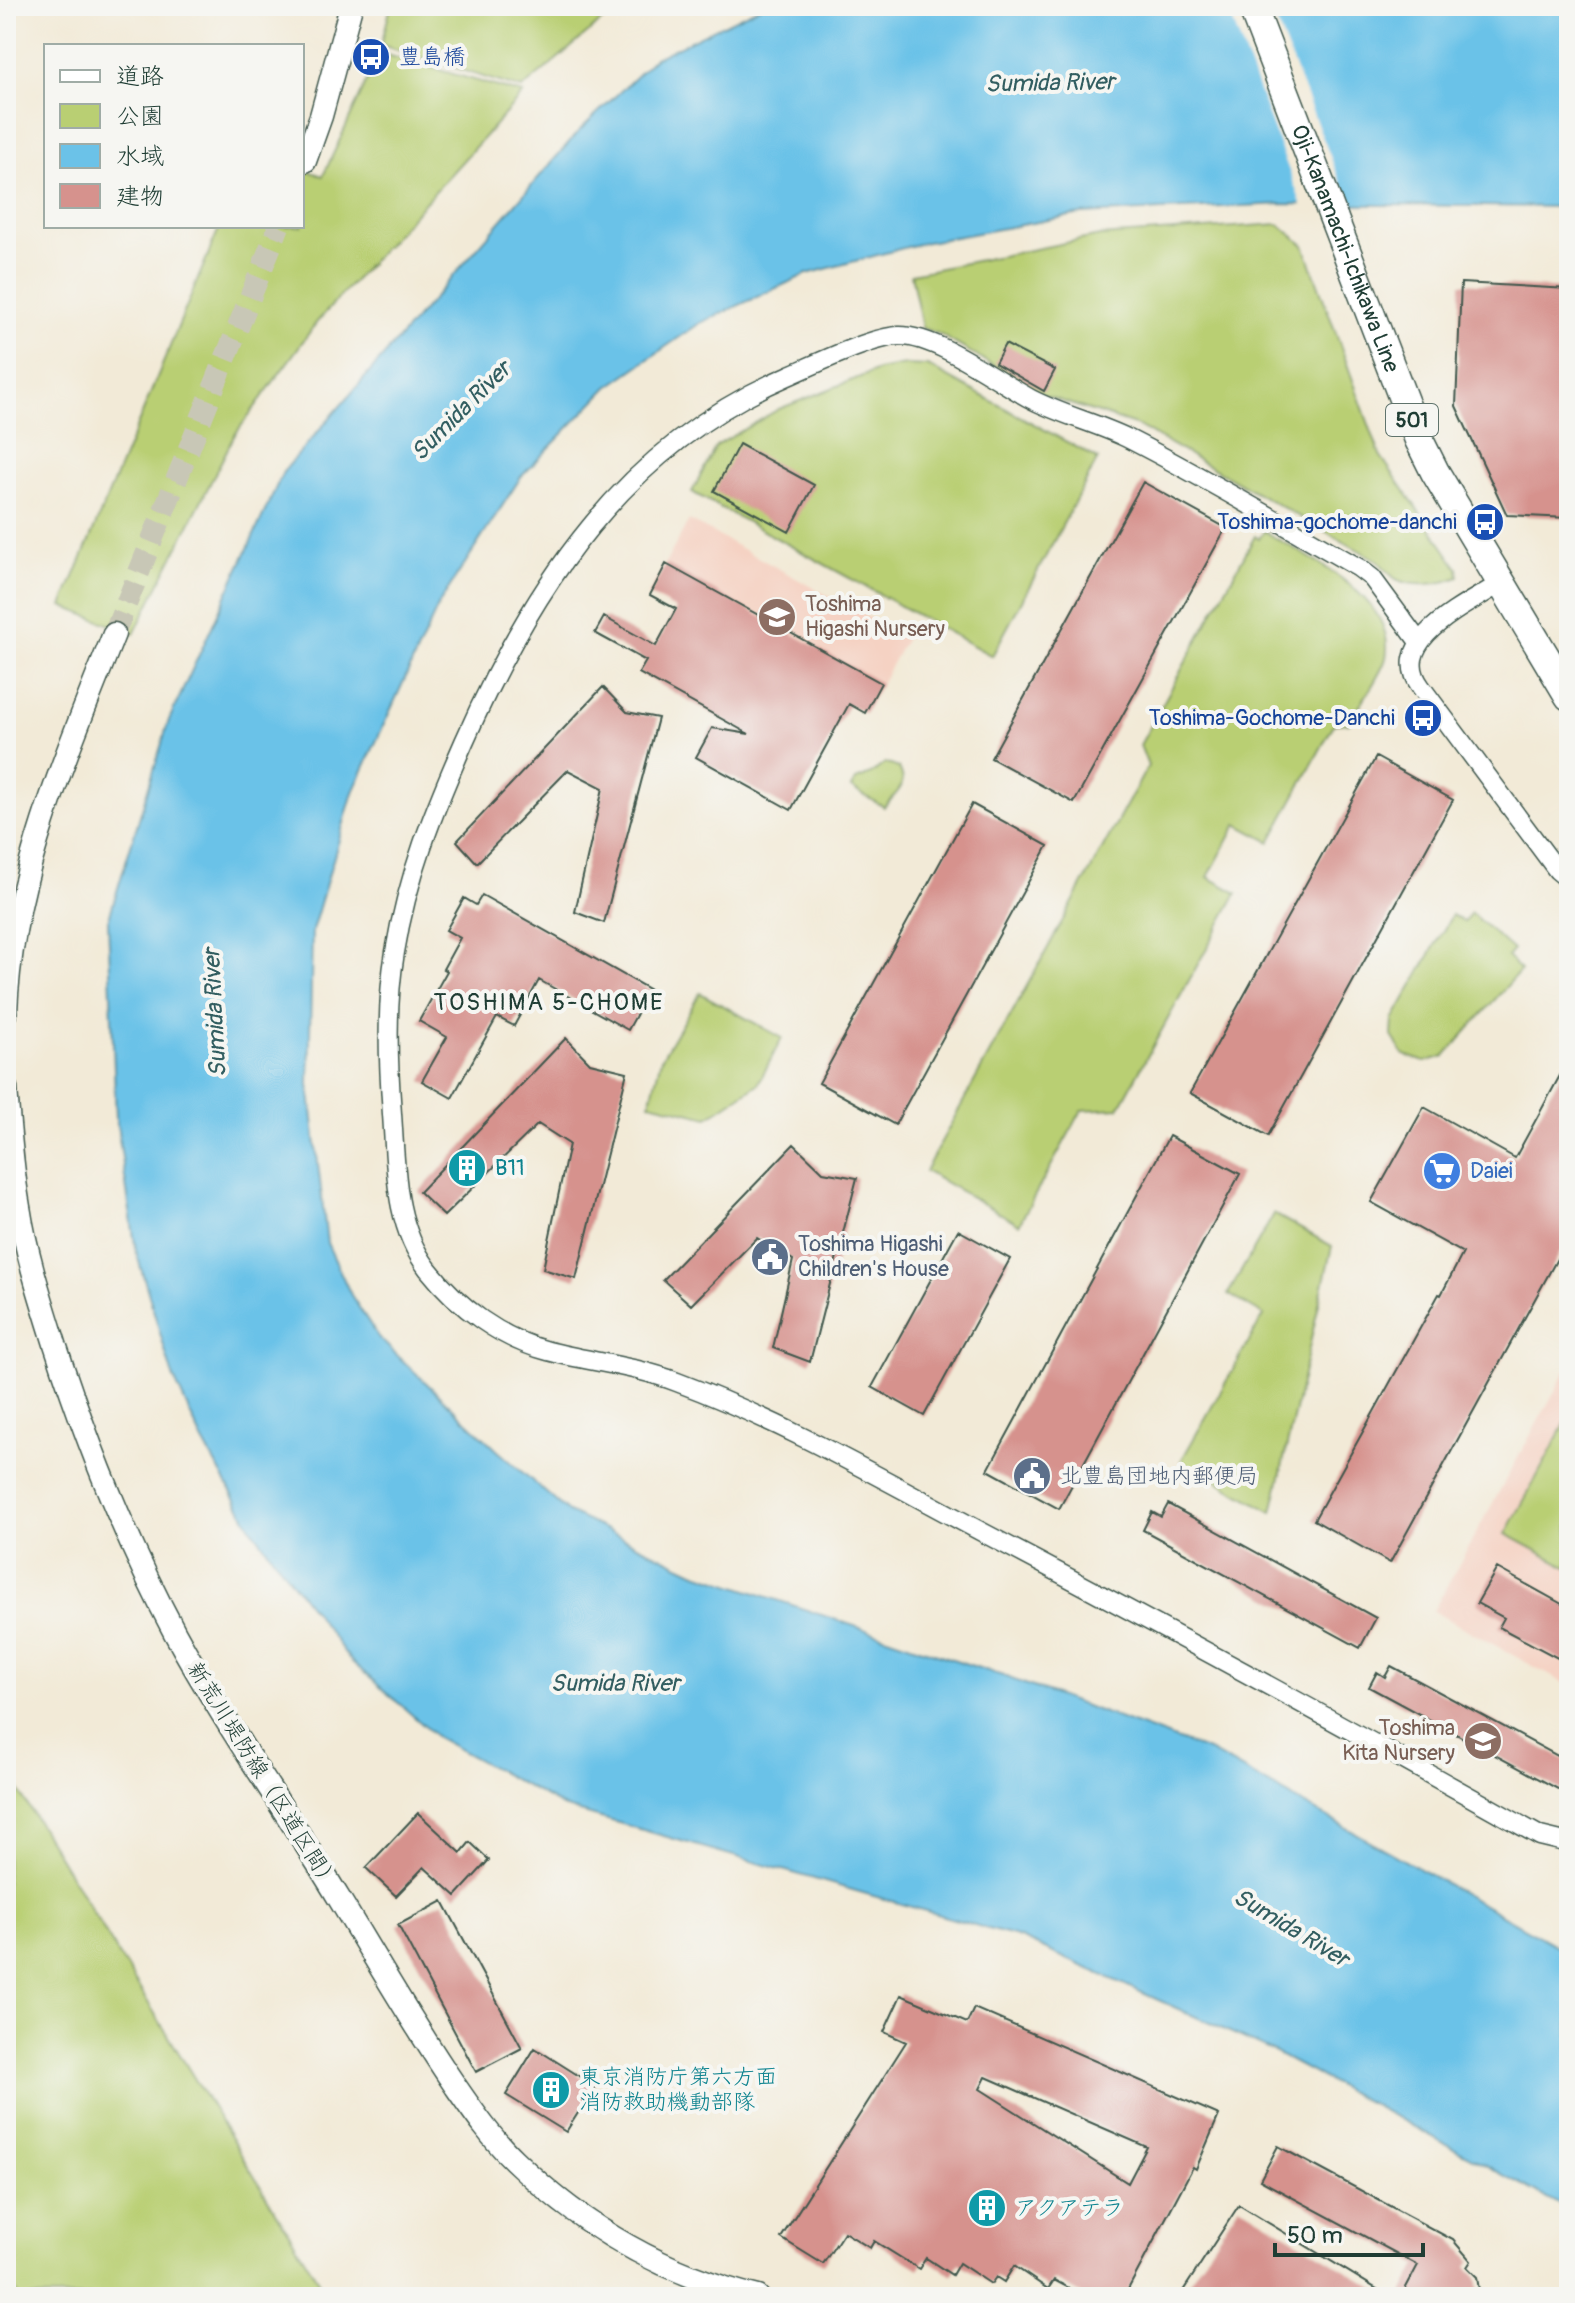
<svg xmlns="http://www.w3.org/2000/svg" width="1575" height="2303" viewBox="0 0 1575 2303" font-family="Pangolin,'Klee One',sans-serif">
<rect width="100%" height="100%" fill="#f6f6f2"/>
<filter id="ink" filterUnits="userSpaceOnUse"><feTurbulence type="fractalNoise" baseFrequency=".0125" numOctaves="2"/><feDisplacementMap in="SourceGraphic" scale="16" xChannelSelector="R" yChannelSelector="G"/><feConvolveMatrix kernelMatrix="1 2 1 2 8 2 1 2 1" color-interpolation-filters="sRGB"/></filter>
<filter id="wash" filterUnits="userSpaceOnUse"><feTurbulence type="fractalNoise" baseFrequency=".006" numOctaves="4" result="noise"/><feDisplacementMap in="SourceGraphic" scale="32" xChannelSelector="R" yChannelSelector="G"/><feGaussianBlur stdDeviation="1.8" result="paint"/><feColorMatrix in="noise" values="0 0 0 0 0 0 0 0 0 0 0 0 0 0 0 0 0 1.4 0 .05"/><feComposite in="paint" operator="in"/></filter>
<g filter="url(#wash)">
<rect width="100%" height="100%" fill="#f2ead7"/>
<path fill="#f5d2c3" d="M689,520l217,118 -41,75 -217,-118z
M1566,1371l3,2v313l-136,-75z"/>
<path fill="#b9cf73" stroke="#6c8654" stroke-width="2" d="M391,6h222l3,3 -94,80 -141,-44z
M380,53l143,41 -206,228 -83,114 -100,198 -72,-28 158,-380h82v-57l21,7z
M1279,224l25,21 76,210 78,113 1,9c-17,7 -45,11 -63,2 -6,-4 -13,-13 -18,-18l-240,-135 -95,-31 -104,-61 -17,-6 -11,-54 189,-38z
M905,365l23,1 170,93 -106,197 -300,-164 24,-46 63,-37 99,-39z
M1264,531c42,26 134,66 122,127 -3,14 -28,50 -37,65l-15,1 -64,118 -33,-18 -29,53 29,16 -118,215 -37,2 -63,114 -94,-53 223,-405 -8,-21 115,-209 4,3z
M885,763l14,5c10,18 -3,25 -15,39l-33,-19 5,-8 15,-6z
M1471,913l42,37 -6,7 14,13 -76,86 -20,6 -21,-7 -12,-19 1,-16 59,-105 12,7z
M700,993l82,45 -24,46 -50,33 -58,-14 11,-44z
M1274,1214l58,32 -60,266 -91,-51 83,-146 -36,-21z
M1569,1417v151l-63,-34z
M6,1770l322,527h-309l-13,-21z"/>
<path fill="#6bc2e8" stroke="#45808e" stroke-width="2" d="M762,6h807v201l-286,-3 -202,10 -159,29 -115,31 -107,49 -92,64 -87,90 -81,125 -87,190 -41,139 -3,153 18,159 24,52 28,43 118,112 71,62 126,60 309,104 208,76 358,201v265l-3,-10 -294,-157 -252,-113 -454,-130 -128,-70 -87,-77 -99,-132 -51,-91 -29,-64 -36,-123 -20,-133 -8,-197 61,-201 114,-248 295,-340 77,-74z"/>
<path fill="#f2ead7" d="M1227,6h43l81,202h-48z"/>
<g id="blocks">
<path fill="#d6928d" fill-rule="evenodd" d="M1461,283l108,6v229l-62,-3 -51,-109z
M1005,344l50,26 -11,21 -49,-28z
M739,444l75,41 -25,47 -75,-41z
M1143,482l83,46 -152,275 -83,-45z
M666,564l215,119 -16,30 -16,-9 -58,106 -95,-53 16,-29 37,6 -110,-61 7,-12 -51,-28 9,-16 52,29 20,-37 -26,-14z
M603,687l24,25 31,6 -54,205 -29,-11 28,-124 -35,-18 -91,93 -20,-22z
M1376,757l77,43 -185,336 -78,-43z
M972,804l76,42 -153,279 -76,-42z
M482,895l168,95 -22,40 -89,-50 -25,46 -17,-9 -45,81 -30,-17 25,-44 -28,-16 28,-50 -4,-2 17,-31 -14,-8 18,-32 12,7z
M566,1038l24,25 37,9 -51,207 -33,-10 26,-125 -31,-20 -94,92 -25,-24z
M1569,1059v178l-179,326 -76,-43 125,-226 2,1 22,-42 -92,-51 53,-95 91,51z
M1169,1136l71,38 -181,335 -71,-39z
M794,1144l29,28 34,6 -47,184 -37,-14 20,-88 -36,-22 -66,67 -28,-25z
M958,1230l52,29 -86,157 -52,-29z
M1168,1504l208,114 -16,30 -217,-118 9,-18 9,5z
M1497,1568l72,40v56l-70,-37 5,-9 -27,-15z
M1391,1666l178,96v33l-200,-108 8,-15 8,5z
M418,1813l43,40 9,-11 19,18 -33,36 -32,-29 -28,29 -30,-28z
M443,1901l79,147 -46,24 -78,-147z
M901,1995l66,28 7,-15 245,107 -23,54 -3,-2 -69,130h-38l-32,-17 -6,9 -34,-23 -10,16 -8,-5 -5,7 -32,-21 -7,12 -26,-17 -7,11 -45,-28 -4,7 -26,-16 -21,32 -42,-26 125,-196 -22,-10zM986,2077l161,70 -19,36 -148,-94z
M535,2048l60,38 -29,46 -60,-37z
M1278,2146l175,94 18,21 -4,6 10,10 2,13 -3,7h-75l17,-32 -158,-85z
M1239,2205l151,92h-211z"/>
</g>
</g>
<g filter="url(#ink)">
<use href="#blocks" fill-opacity="0" stroke="#3f574c" stroke-width="2"/>
<g fill="none" stroke-linecap="round" stroke-linejoin="round">
<path stroke="#c8c7b6" stroke-width="22" stroke-dasharray="22 11" stroke-linecap="butt" d="M114,634l165,-408"/>
<defs>
<path id="minor" d="M1501,583c-32,21 -115,57 -80,104l136,183 12,10
M1419,642l-47,-64 -13,-10c-77,-44 -153,-90 -232,-130 -31,-15 -65,-23 -96,-39 -34,-18 -94,-64 -132,-63 -28,1 -83,28 -111,40 -163,70 -255,209 -324,366 -30,68 -57,135 -69,210 -9,53 -7,108 -3,162 4,53 2,111 36,155 30,38 73,70 120,82 43,11 87,15 129,31 107,40 205,97 305,150 187,98 373,200 558,304l29,7"/>
<path id="tertiary" d="M305,161l16,-45 30,-110
M6,1012c5,-133 60,-256 108,-378
M6,1088c3,40 6,80 13,119 7,46 22,92 36,137 32,99 71,197 120,289 50,92 111,177 165,267 37,61 73,124 114,184 18,26 37,54 60,76 69,67 149,114 244,137"/>
<g id="primary">
<path id="s1" d="M1252,6l167,434 16,32 134,224"/>
</g>
</defs>
<use href="#minor" stroke="#3f574c" stroke-width="21"/>
<use href="#tertiary" stroke="#3f574c" stroke-width="25"/>
<use href="#primary" stroke="#3f574c" stroke-width="31"/>
<use href="#minor" stroke="#fff" stroke-width="18"/>
<use href="#tertiary" stroke="#fff" stroke-width="22"/>
<use href="#primary" stroke="#fff" stroke-width="28"/>
</g>
</g>
<defs>
<symbol id="bus-disc" viewBox="-11 -11 22 22"><circle r="9.5" fill="#1a4fb4" stroke="#f6f6f2"/><path d="M-5-6H5V4H4V6H2V4H-2V6H-4V4H-5ZM-3.5-4V0h7V-4ZM-3.5 1.2v1.5H-2V1.2ZM2 1.2v1.5H3.5V1.2Z" fill="#fff"/></symbol>
<symbol id="school-disc" viewBox="-11 -11 22 22"><circle r="9.5" fill="#8d6e63" stroke="#f6f6f2"/><path d="M0-5L7-2L0 1L-7-2ZM-4 1L0 2.5L4 1V4Q0 6-4 4Z" fill="#fff"/></symbol>
<symbol id="building-disc" viewBox="-11 -11 22 22"><circle r="9.5" fill="#0f9aa8" stroke="#f6f6f2"/><path d="M-4-6H4V6H1V3H-1V6H-4ZM-2.5-4.3h1.7v1.8h-1.7ZM.8-4.3h1.7v1.8H.8ZM-2.5-1h1.7V.8h-1.7ZM.8-1h1.7V.8H.8Z" fill="#fff"/></symbol>
<symbol id="supermarket-disc" viewBox="-11 -11 22 22"><circle r="9.5" fill="#3f7fe0" stroke="#f6f6f2"/><path d="M-6-5.5h2.5l.6 2H6L4.5 2H-2.5L-4.4-4H-6ZM-1.5 3.2a1.3 1.3 0 1 0 .1 0ZM3 3.2a1.3 1.3 0 1 0 .1 0Z" fill="#fff"/></symbol>
<symbol id="civic-disc" viewBox="-11 -11 22 22"><circle r="9.5" fill="#5c6f8a" stroke="#f6f6f2"/><path d="M-.6-6.5H3V-4.5H.6V-3L4-1V1h2V6H-6V1h2V-1L-.6-3ZM-1.2 2.5V6h2.4V2.5Z" fill="#fff"/></symbol>
</defs>
<g fill-rule="evenodd">
<use href="#bus-disc" x="349" y="35" width="44" height="44"/>
<use href="#bus-disc" x="1463" y="500" width="44" height="44"/>
<use href="#school-disc" x="755" y="595" width="44" height="44"/>
<use href="#bus-disc" x="1401" y="696" width="44" height="44"/>
<use href="#building-disc" x="445" y="1146" width="44" height="44"/>
<use href="#supermarket-disc" x="1420" y="1149" width="44" height="44"/>
<use href="#civic-disc" x="748" y="1235" width="44" height="44"/>
<use href="#civic-disc" x="1010" y="1454" width="44" height="44"/>
<use href="#school-disc" x="1461" y="1719" width="44" height="44"/>
<use href="#building-disc" x="529" y="2068" width="44" height="44"/>
<use href="#building-disc" x="965" y="2186" width="44" height="44"/>
</g>
<g text-anchor="middle" dominant-baseline="central" stroke-width="8" stroke-linejoin="round" paint-order="stroke">
<rect fill="#f6f6f2" stroke="#60746d" stroke-width="2" x="1386" y="404" width="52" height="32" rx="6"/>
<g font-size="20" font-weight="bold" fill="#1f3d34">
<text x="1412" y="420">501</text>
</g>
<g font-size="22" fill="#164399" stroke="#f6f6f2" text-anchor="end">
<text x="399" y="57" text-anchor="start">豊島橋</text>
<text x="1457" y="522">Toshima-gochome-danchi</text>
<text x="1395" y="718">Toshima-Gochome-Danchi</text>
</g>
<g font-size="22" fill="#1f3d34" stroke="#f6f6f2">
<text stroke="none"><textPath href="#s1" startOffset="260">Oji-Kanamachi-Ichikawa Line</textPath></text>
<text transform="translate(263 1776) rotate(58)">新荒川堤防線（区道区間）</text>
</g>
<g font-size="22" fill="#785e54" stroke="#f6f6f2" text-anchor="start">
<text x="805" y="604">Toshima<tspan x="805" dy="25">Higashi Nursery</tspan></text>
<text x="1455" y="1728" text-anchor="end">Toshima<tspan x="1455" dy="25">Kita Nursery</tspan></text>
</g>
<g font-size="22" fill="#0d838f" stroke="#f6f6f2" text-anchor="start">
<text x="495" y="1168">B11</text>
<text x="579" y="2077">東京消防庁第六方面<tspan x="579" dy="25">消防救助機動部隊</tspan></text>
<text x="1015" y="2208">アクアテラ</text>
</g>
<g font-size="22" fill="#366cbe" stroke="#f6f6f2" text-anchor="start">
<text x="1470" y="1171">Daiei</text>
</g>
<g font-size="22" fill="#4e5e75" stroke="#f6f6f2" text-anchor="start">
<text x="798" y="1244">Toshima Higashi<tspan x="798" dy="25">Children's House</tspan></text>
<text x="1060" y="1476">北豊島団地内郵便局</text>
</g>
<g font-size="24" font-style="italic" fill="#325e61" stroke="#f6f6f2">
<text transform="translate(1050 83) rotate(-1)">Sumida River</text>
<text transform="translate(461 411) rotate(-45)">Sumida River</text>
<text transform="translate(215 1013) rotate(-93)">Sumida River</text>
<text x="615" y="1683">Sumida River</text>
<text transform="translate(1291 1928) rotate(31)">Sumida River</text>
</g>
<g font-size="24" letter-spacing="2" fill="#1f3d34" stroke="#f6f6f2">
<text x="549" y="1002">TOSHIMA 5-CHOME</text>
</g>
</g>
<rect width="1575" height="2303" fill="none" stroke="#f6f6f2" stroke-width="32"/>
<rect x="44" y="44" width="260" height="184" fill="#f6f6f2" stroke="#a0aca6" stroke-width="2"/>
<rect x="60" y="70" width="40" height="12" fill="#ffffff" stroke="#a0aca6" stroke-width="2"/>
<text x="116" y="84" font-size="24" fill="#1f3d34">道路</text>
<rect x="60" y="104" width="40" height="24" fill="#b9cf73" stroke="#a0aca6" stroke-width="2"/>
<text x="116" y="124" font-size="24" fill="#1f3d34">公園</text>
<rect x="60" y="144" width="40" height="24" fill="#6bc2e8" stroke="#a0aca6" stroke-width="2"/>
<text x="116" y="164" font-size="24" fill="#1f3d34">水域</text>
<rect x="60" y="184" width="40" height="24" fill="#d6928d" stroke="#a0aca6" stroke-width="2"/>
<text x="116" y="204" font-size="24" fill="#1f3d34">建物</text>
<path d="M1275 2243v12h148v-12" fill="none" stroke="#1f3d34" stroke-width="4"/>
<text x="1287" y="2243" font-size="24" fill="#1f3d34" stroke="#f6f6f2" stroke-width="6" paint-order="stroke">50 m</text>
</svg>
